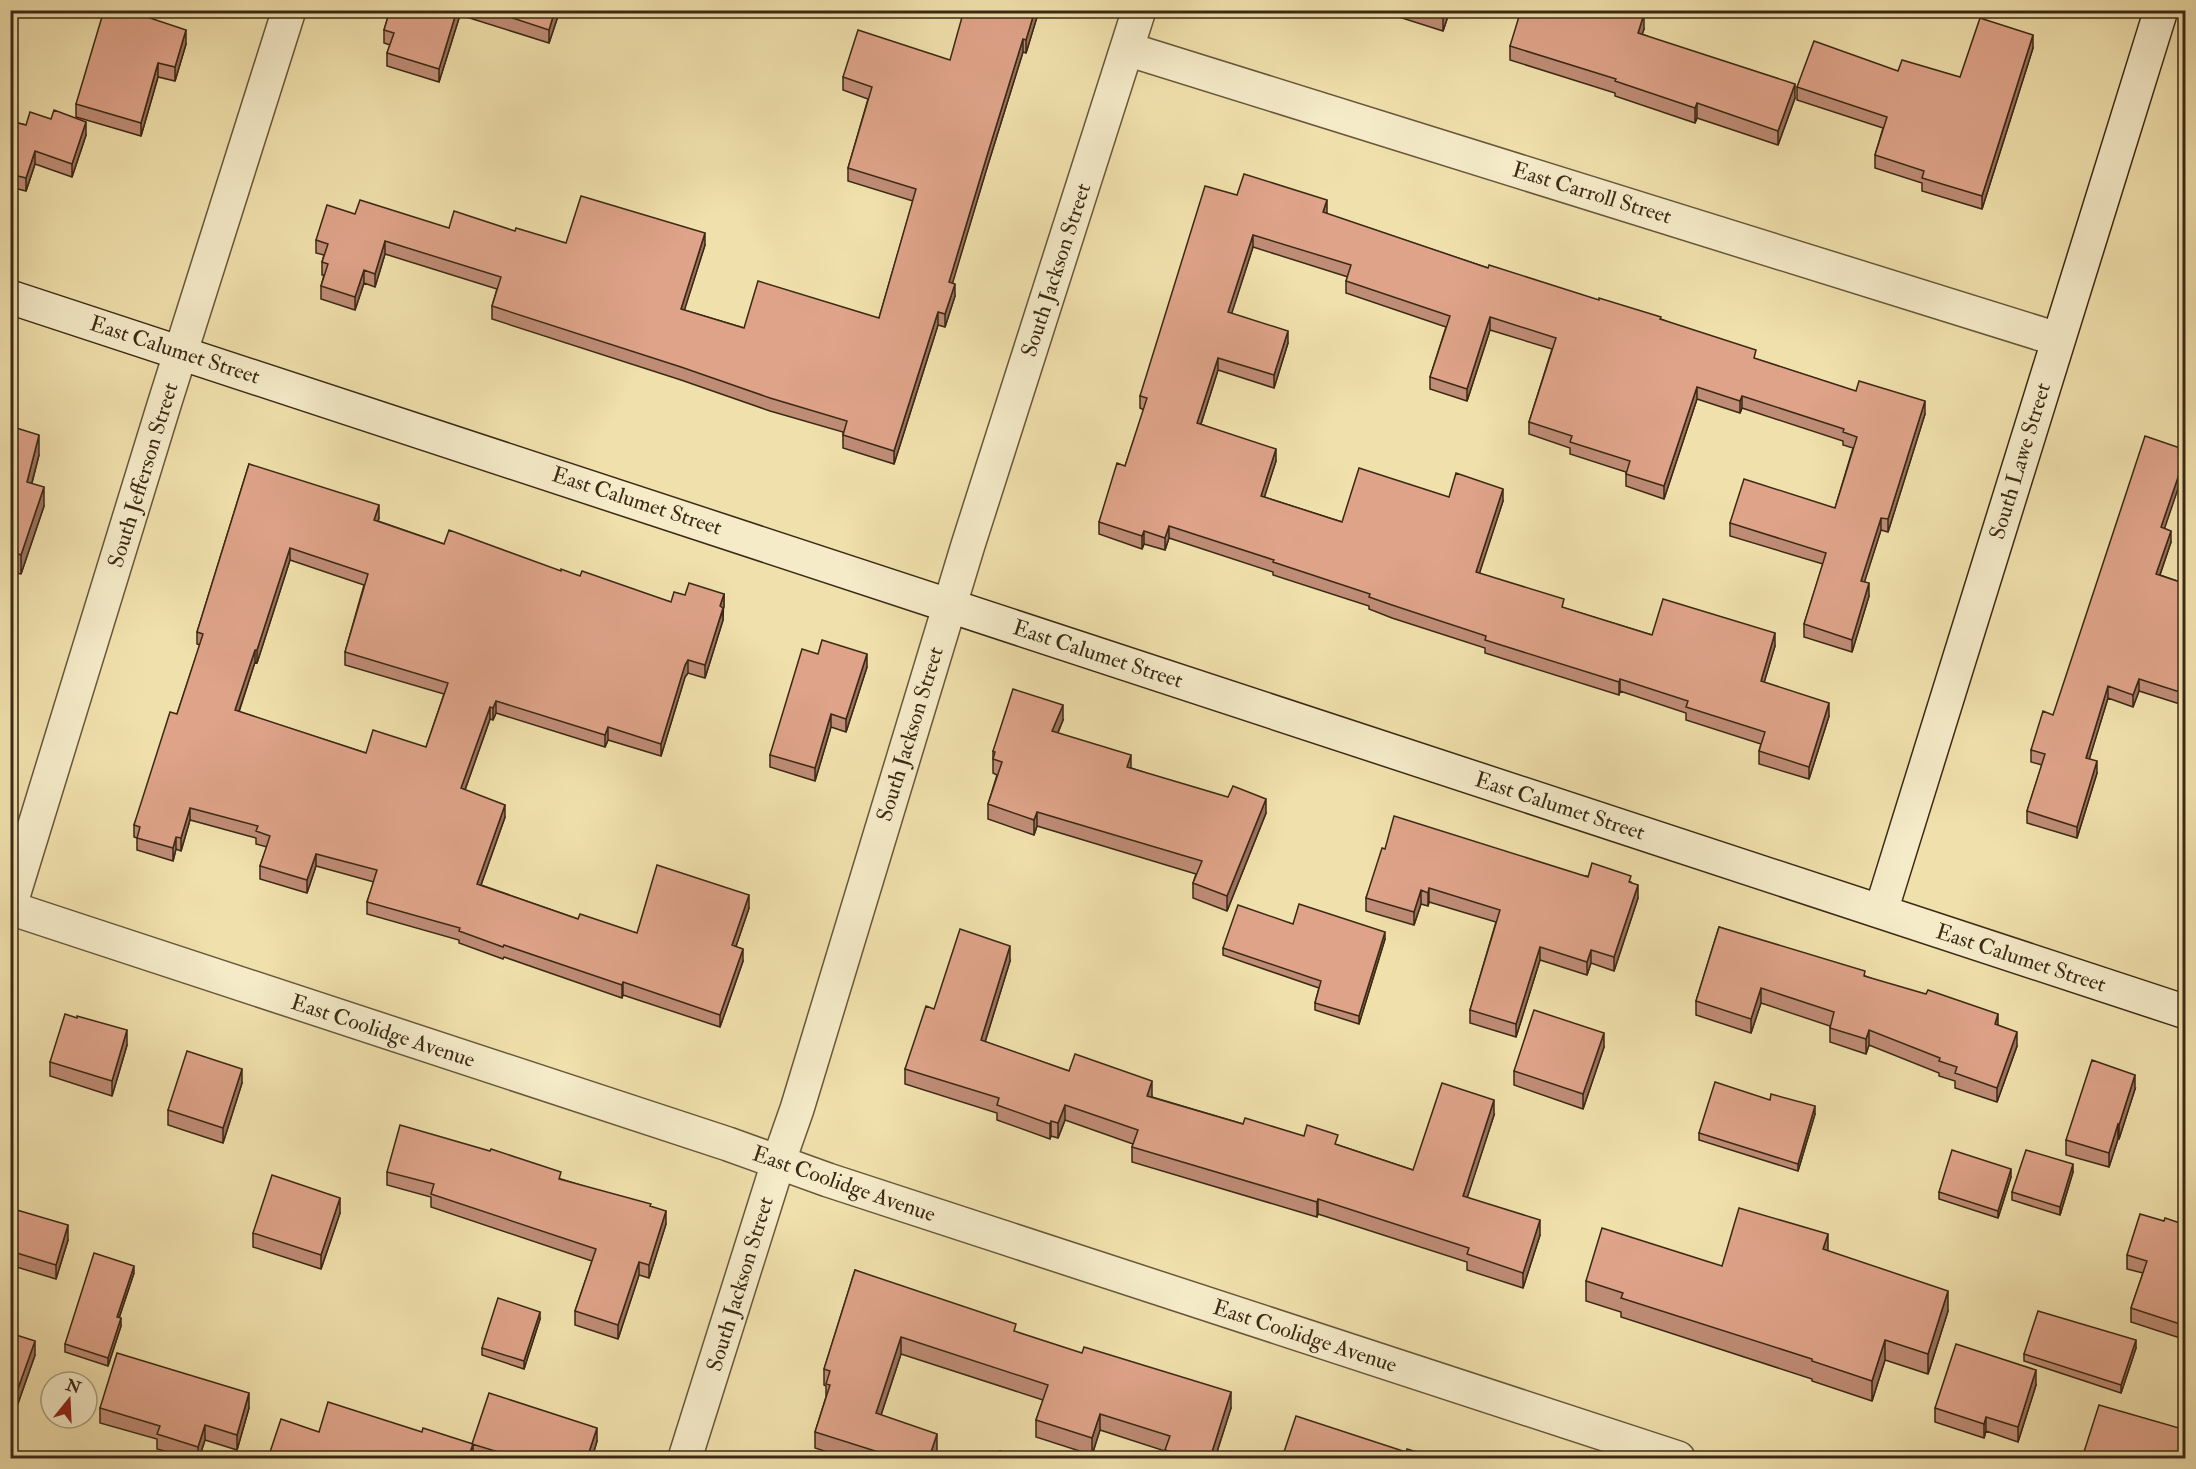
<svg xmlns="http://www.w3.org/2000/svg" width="2196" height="1469" viewBox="0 0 2196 1469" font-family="'IM FELL Double Pica',serif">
<rect width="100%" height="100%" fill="#f0e0ac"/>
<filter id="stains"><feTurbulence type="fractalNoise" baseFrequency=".00333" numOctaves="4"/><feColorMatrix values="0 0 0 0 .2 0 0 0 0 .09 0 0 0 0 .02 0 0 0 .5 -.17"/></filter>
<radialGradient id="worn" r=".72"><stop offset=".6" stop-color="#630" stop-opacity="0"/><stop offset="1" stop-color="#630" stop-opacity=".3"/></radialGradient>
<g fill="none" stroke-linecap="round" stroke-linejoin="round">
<defs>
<path id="street" d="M1127,49l930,290
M10,906l154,-501 125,-395
M10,908l718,236 100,36 850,278
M685,1458l93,-295 19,-54 171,-564 171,-535"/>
<path id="secondary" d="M10,297l2176,715
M1881,911l280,-901"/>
</defs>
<use href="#street" stroke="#68573a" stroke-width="36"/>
<use href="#secondary" stroke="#3b2914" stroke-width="36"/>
<use href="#street" stroke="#f5ebc9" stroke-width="33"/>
<use href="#secondary" stroke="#f5ebc9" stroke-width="33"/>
</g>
<path fill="#bf8c76" stroke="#3b2914" stroke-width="1.5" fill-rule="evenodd" d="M390,10h170l-11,33 -89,-28 -21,67 -52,-16v-13l3,-8 -6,-2v-13z
M1037,10v7l-11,36 -3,-1 -37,119 -34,112 3,13 -10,31 -7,-2 -44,139 -51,-16v-16l-73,-21 -89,-31 -189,-61v-13l5,-17 -112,-35 -10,33 -11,-4 -9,27 -34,-11v-13l3,-11h-2v-13l2,-7 -8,-2v-13l39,-26 94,14 66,3 51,12 139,2 -21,65 60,18 135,-10 34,-117 -65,-20v-13l20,-69 -25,-9v-13l107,-17z
M1377,10h73l-7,21z
M141,15l45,29 -11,37 -17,-4 -17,59 -65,-19v-13z
M1644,29l-2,5 153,64 -17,47 -81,-27 -2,5 -80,-27v-3l-105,-33v-14z
M2033,48l-51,161 -60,-18v-8l-47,-15v-13l8,-27 -86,-28v-13l101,-16 62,6z
M10,121l16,4 60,10 -14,42 -37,-13 -9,27 -16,-4z
M1237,195l90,19 161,54 173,51 95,40 169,55 -37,118 -7,-2 -17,52 5,14 -17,56 -48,-15v-13l19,-60 -93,-28v-13l105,-15 18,-60 -10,-3v-4l-101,-33 -2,5 -43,-14 -33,100 -38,-13v-14l-56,-18v-6l-41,-14v-12l23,-73 -62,-19 -23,71 -37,-12v-12l16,-50 -100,-34v-12l2,-4 -95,-30 -22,67 57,29 -14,45 -56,-18 -17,54 75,37 -12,36 78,25 107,-25 54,4 -24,72 85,35 88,27 123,11 -11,36 65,34 -20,63 -50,-15v-13l2,-7 -75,-24v-7l-66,-22 -1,4 -134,-42v-5l-93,-30 -23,-9v-3l-96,-31v-3l-104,-34 -4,12 -21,-6 -2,5 -43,-15v-12l26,-56 19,-56 -4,-2v-12z
M10,426l29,29 -7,28 12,23 -23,68 -5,-1 -6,18z
M2186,450v15l-22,63 7,14 -11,33 26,9v122l-47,-15 -6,16 -25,-9 -19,61 8,14 -20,65 -50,-15v-12l15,-46 -11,-3v-12l22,-35z
M249,464l130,54 -1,3 66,23 136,32 91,26 14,-7 39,-1 -1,26 -18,58 -17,-5 -3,4 -24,79 -53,-16 -3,7 -109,-34 -3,7 -3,-1 -25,71 40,27 -24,68 97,34 59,14 112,-25 -13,38 7,15 -23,66 -97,-32 -1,3 -118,-41 -1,2 -44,-16v-3l-92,-26v-12l7,-20 -58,-16 -9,27 -47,-14v-13l7,-19 -11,-3v-6l-66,-18 -9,31 -5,-2 -3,12 -36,-11v-12l-3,-1v-12l43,-111 23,-69 -3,-1v-12zM290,560l74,25 -19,67v13l99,29 -18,53 -60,6 -127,-41 16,-50 2,1z
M818,654l49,13 -21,65 -15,-5 -16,54 -45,-14v-12z
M1063,720l-5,13 73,35 135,45 -39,98 -34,-13v-15l3,-9 -159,-48 -3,9 -46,-16v-15l9,-29 -4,-2v-22z
M1385,849l246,33 7,16 -24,73 -23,-8 -4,12 -47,-15 -24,77 -46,-14v-13l26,-88 -67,-20 -1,4 -7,-2 -7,21 -48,-14v-13z
M1293,924l92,15 -26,85 -44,-14v-7l4,-15 -96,-33v-7z
M1719,927l146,49 133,49 19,21 -20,56 -42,-14v-7l-16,-5v-3l-70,-28 -3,9 -36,-12v-16l-69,-23 -10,30 -55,-18v-14z
M1010,961l-25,81 84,29 83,25v1l91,27 61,12 34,9 75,25 81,-55 -27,82 73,38 -17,53 -56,-18v-8l-149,-48 -1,3 -185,-55v-15l1,-3 -68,-24 -7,18 -7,-2 -1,3 -53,-19v-7l-92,-29v-15l29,-60z
M77,1018l50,27 -15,51 -62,-20v-14z
M1604,1047l-21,62 -69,-24v-14z
M242,1083l-19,60 -55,-18v-15z
M2135,1089l-16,50h-1l-9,28 -43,-12v-15z
M1815,1114l-17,57 -99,-31v-7z
M387,1172l174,7 90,28 15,17 -17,54 -10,-3 -21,64 -43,-14v-14l17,-50 -161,-54v-10l-44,-12z
M2073,1172l-13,43 -48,-15v-8z
M2011,1177l-13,41 -59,-19v-7z
M10,1208l58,32 -12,39 -46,-14z
M340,1213l-19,56 -68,-22v-14z
M2186,1225v115l-55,-18v-14l12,-35 -16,-4v-14z
M1828,1251l120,60 -20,63 -43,-14 -13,41 -60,-20v-2l-191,-62v-5l-35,-11v-20l136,-15z
M855,1270l161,62 215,76 -16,50h-50v-7l-65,-21 -8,25 -56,-18v-17l7,-20 -142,-46 -20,61 56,36 -2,7h-89l-31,-10v-16l11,-35v-11l-2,-1v-16z
M134,1273l-15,45 2,8 -13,40 -43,-14v-8z
M540,1319l-16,50 -42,-14v-7z
M10,1333l25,22 -19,54 -6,-2z
M2136,1348l-15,45 -97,-32v-7z
M2036,1385l-18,57 -32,-11 -2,7 -49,-16v-14z
M100,1408h149l-12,42 -32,-10 -6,18h-10l-32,-9v-10l-57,-16z
M319,1432h103l50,12 125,-3 -5,17h-114l-5,-1z"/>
<path fill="#9b7260" stroke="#3b2914" stroke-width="1.5" d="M457,10h3v5l-21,67v-13z
M555,10h5l-11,33v-13z
M1035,10h2v7l-11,36v-13z
M1445,10h5l-7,21v-13z
M1644,14v15l-6,18v-14z
M186,30v14l-11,37v-14z
M2033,35v13l-51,161v-13z
M1023,39v13l-37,119 -37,124v-13l37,-123z
M158,63v14l-17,59v-13z
M1795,84v14l-17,47v-14z
M1697,103v15l-2,5v-15z
M86,122v13l-14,42v-13z
M35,151v13l-9,27v-13z
M1327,200v13l-4,12v-13z
M705,233v12l-24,76v-12z
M1253,235v12l-25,78v-13z
M385,241v13l-10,33v-13z
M364,270v13l-9,27v-13z
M955,284v12l-10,31v-13z
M938,312v13l-44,139v-13z
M1490,317v13l-23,71v-12z
M1288,331v12l-14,45v-13z
M1218,358v12l-21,66v-13z
M1697,387v12l-33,100v-13z
M1742,396v12l-2,5v-12z
M1925,401v13l-37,118v-13z
M39,435v20l-12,46v-19z
M1276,449v12l-15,47v-12z
M2186,454v11l-25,74v-12z
M44,487v19l-23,68v-19z
M1503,489v12l-27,83v-12z
M379,505v13l-5,14v-12z
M1881,518v12l-20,63v-12z
M1169,526v12l-4,12v-12z
M1144,531v13l-2,5v-13z
M2171,531v11l-15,44v-12z
M290,548v12l-33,103v-13z
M16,553v20l-6,18v-20z
M1869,583v13l-17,56v-12z
M724,594v13l-4,12v-13z
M723,608v12l-18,58v-13z
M1775,633v13l-14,47v-12z
M255,650v12l-20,61v-13z
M867,654v13l-21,65v-13z
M688,660v13l-3,4 -24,79v-12l24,-79z
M1620,679v12l-1,4v-13z
M2139,679v12l-6,16v-12z
M2108,686v12l-22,72v-12z
M496,701v12l-3,7v-12z
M1829,703v13l-20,63v-12z
M1063,705v15l-11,26v-15z
M490,707v12l-29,82v-13z
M831,714v13l-16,54v-13z
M608,727v13l-3,7v-12z
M1131,755v14l-4,-2z
M2097,761v12l-20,65v-11z
M1266,799v14l-39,98v-15z
M505,805v12l-28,79v-12z
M190,808v12l-9,31v-13z
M1037,812v14l-3,9v-15z
M176,837v12l-3,12v-13z
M316,854v12l-9,27v-13z
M1638,885v13l-24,73v-14z
M1429,888v14l-1,4v-13z
M1421,890v14l-7,21v-13z
M749,895v13l-17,50v-13z
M1385,932v7l-26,85v-8z
M1010,946v15l-29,94v-15z
M1540,947v13l-24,77v-13z
M743,949v12l-23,66v-12z
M1591,950v13l-4,12v-13z
M623,982v13l-1,3v-13z
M1761,988v15l-10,30v-14z
M1998,1014v14l-3,-4z
M127,1030v15l-15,51v-15z
M1869,1030v15l-3,9v-15z
M2017,1032v14l-20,56v-14z
M1604,1033v14l-21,62v-15z
M242,1069v14l-19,60v-15z
M2135,1075v14l-16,50v-14z
M1152,1081v15l-5,15v-15z
M1494,1100v15l-31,96v-15z
M1065,1105v15l-7,18v-15z
M1815,1106v8l-17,57v-7z
M1051,1121v15l-1,3v-15z
M2118,1124v15l-9,28v-14z
M2073,1164v8l-13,43v-8z
M2011,1169v8l-13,41v-7z
M340,1198v15l-19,56v-14z
M1318,1199v15l-1,3v-15z
M666,1211v13l-17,54v-13z
M1540,1220v15l-17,53v-15z
M68,1225v15l-12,39v-14z
M1828,1234v20l-5,-5z
M639,1262v13l-21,64v-14z
M134,1266v7l-17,51v-7z
M1948,1291v20l-20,63v-20z
M540,1312v7l-16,50v-8z
M121,1318v8l-13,40v-8z
M901,1337v17l-25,76v-17z
M1885,1340v20l-13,41v-20z
M2136,1340v8l-15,45v-8z
M35,1341v14l-19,54v-15z
M2036,1370v15l-18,57v-15z
M1231,1392v16l-16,50h-5z
M249,1393v15l-12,42v-15z
M1100,1414v16l-8,25v-17z
M1986,1417v14l-2,7v-14z
M205,1425v15l-6,18h-1v-11z
M597,1428v13l-5,17h-5z
M937,1434v17l-2,7h-6z
M473,1444v14h-5z"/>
<path fill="#dea389" stroke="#3b2914" stroke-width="1.5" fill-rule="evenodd" d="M104,10h35l-1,4 48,16 -11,37 -17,-4 -17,60 -65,-19z
M390,10h67l-18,59 -52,-16 7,-20 -10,-3z
M488,10h67l-6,20z
M964,10h71l-9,30 -3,-1 -37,120 -37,123 6,2 -10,30 -7,-2 -44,139 -51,-16 4,-14 -77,-23 -89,-31 -189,-61 9,-29 -116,-36 -10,33 -11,-4 -9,27 -34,-11 7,-22 -6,-2 6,-18 -12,-4 11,-35 28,9 5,-14 89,28 5,-17 61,20 1,-3 50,15 15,-47 124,37 -24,76 63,19 14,-47 121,37 37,-129 -68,-21 24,-81 -29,-10 15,-47 92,30z
M1420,10h25l-2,8z
M1521,10h79l8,3 1,-3h25l10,4 -6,19 157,51 -17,47 -81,-28 -2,5 -80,-27 1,-2 -106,-33z
M1980,18l53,17 -51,161 -60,-18 2,-7 -49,-16 12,-38 -90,-30 17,-46 84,30 4,-11 58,17z
M54,110l32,12 -14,42 -37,-13 -9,27 -16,-4v-53l16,4 4,-13 21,7z
M1244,174l83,26 -4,12 165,56 1,-3 110,35v-2l62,19 -1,2 96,31 -2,8 102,33 3,-10 66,20 -37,118 -7,-1 -20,63 8,2 -17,57 -48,-16 22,-71 -96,-30 14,-44 91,29 22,-71 -14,-5 1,-3 -102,-33 -2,5 -43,-14 -33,99 -38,-12 4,-13 -60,-19 2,-6 -43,-14 27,-84 -66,-21 -23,72 -37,-12 20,-61 -104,-35 5,-16 -98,-30 -25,77 60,19 -14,44 -56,-17 -21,65 79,26 -15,47 81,26 17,-54 90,29 7,-24 47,16 -27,83 88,27 -2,8 90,28 11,-36 112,34 -14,48 68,22 -20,64 -50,-16 6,-19 -79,-25 2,-6 -68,-22 -1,3 -134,-42 1,-4 -94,-31 -23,-8 1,-3 -97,-32 1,-2 -105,-34 -4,12 -21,-7 -2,5 -43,-14 18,-59 8,3 22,-68 -7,-2 65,-210 32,9z
M10,426l29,9 -12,47 17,5 -23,68 -5,-2 -6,18z
M2145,436l41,14v4l-25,73 10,4 -15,43 30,10v110l-47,-15 -6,16 -25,-9 -22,72 11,3 -20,66 -50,-16 18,-57 -14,-4 12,-39 10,4z
M249,464l130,41 -5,15 70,24 5,-14 112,41v-2l19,7 2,-5 89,31 3,-10 11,3 4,-12 35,11 -4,12 3,2 -18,57 -17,-5 -3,5 -24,79 -53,-17 -3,8 -109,-34 -3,7 -3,-1 -29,81 44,17 -28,79 101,35 2,-5 57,19 20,-68 92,30 -17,50 11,4 -23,66 -97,-33 -1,3 -118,-40 -1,2 -44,-16 1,-3 -93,-26 10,-32 -61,-16 -9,26 -47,-14 10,-30 -14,-5 2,-5 -68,-18 -9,30 -5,-1 -3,11 -36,-10 3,-11 -6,-2 36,-113 7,2 26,-80 -6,-2zM290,548l78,26 -23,78 103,31 -22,64 -53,-17 -7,23 -131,-43 20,-60h2z
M822,640l45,14 -21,65 -15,-5 -16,54 -45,-13 32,-106 16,5z
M1013,689l50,16 -11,26 79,24 -4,12 101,30 5,-11 33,13 -39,97 -34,-13 9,-22 -165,-49 -3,8 -46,-16 14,-42 -9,-3 2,-7 -2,-1z
M1394,816l194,61 4,-14 39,13 -2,6 9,3 -24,72 -23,-7 -4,12 -47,-15 -24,77 -46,-14 30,-100 -71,-22 -1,5 -7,-3 -7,22 -48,-14 16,-50 3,1z
M1299,904l86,28 -26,84 -44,-13 6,-22 -98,-33 15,-43 55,19z
M1719,927l146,44 -1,5 62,18 2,-4 70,24 -3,10 22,8 -20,56 -42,-15 2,-6 -18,-6 1,-3 -71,-28 -3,9 -36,-11 4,-16 -73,-24 -10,31 -55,-18z
M960,929l50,17 -29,94 88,31 6,-17 77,27 -5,15 96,28 2,-6 59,18 3,-11 31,10 -3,9 78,26 29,-87 52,17 -31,96 77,24 -17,53 -56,-19 2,-6 -151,-49 -1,3 -185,-55 6,-17 -73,-25 -7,18 -7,-2 -1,3 -53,-19 2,-7 -94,-29 21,-63 8,3z
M1534,1010l70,23 -21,61 -69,-23z
M65,1014l12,4v-2l50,14 -15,51 -62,-19z
M187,1051l55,18 -19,59 -55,-18z
M2092,1060l43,15 -16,50 -1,-1 -9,29 -43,-13z
M1715,1082l55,18 1,-6 44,12 -17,58 -99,-31z
M400,1125l90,26 1,-2 70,23 -2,7 92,25 -1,2 16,5 -17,54 -10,-3 -21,63 -43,-14 21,-62 -165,-55 3,-10 -47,-12z
M1952,1150l59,19 -13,42 -59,-19z
M2026,1150l47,14 -13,43 -48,-15z
M272,1175l68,23 -19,57 -68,-22z
M10,1208l58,17 -12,40 -46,-14z
M1739,1208l89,26 -5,15 125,42 -20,63 -43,-14 -13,41 -60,-20v-2l-191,-61 2,-5 -37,-12 16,-53 120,38z
M2140,1214l24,7 1,-3 21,7v101l-55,-18 16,-47 -20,-6z
M94,1253l40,13 -17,51 4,1 -13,40 -43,-14z
M855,1270l161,54 -2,7 68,22 2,-6 147,45 -21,66h-18l-27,-8 5,-14 -70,-22 -8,24 -56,-18 12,-35 -147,-48 -25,76 61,21 -8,24h-42l1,-3 -73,-23 15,-47 -4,-1 4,-13 -6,-2z
M498,1298l42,14 -16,49 -42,-13z
M2038,1311l98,29 -15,45 -97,-31z
M10,1333l25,8 -19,53 -6,-1z
M1956,1344l80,26 -18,57 -32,-10 -2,7 -49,-16z
M117,1353l132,40 -12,42 -32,-10 -7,22 -41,-13 3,-8 -60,-18z
M489,1393l108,35 -10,30h-69l-46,-14z
M328,1402l94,30 1,-4 50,16 -5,14h-200l13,-39 38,13z
M2099,1405l87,25v28h-93l-10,-3z
M1296,1416l110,36 1,-3 29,9h-154z
M1000,1451l23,7h-25z"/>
<g text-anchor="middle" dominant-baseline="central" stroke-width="4.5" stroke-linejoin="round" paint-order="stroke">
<g font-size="22" fill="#3b2914" stroke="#f5ebc9">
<text transform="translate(1592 193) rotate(17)">East Carroll Street</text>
<text transform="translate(1056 270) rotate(-72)">South Jackson Street</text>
<text transform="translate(175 350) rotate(18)">East Calumet Street</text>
<text transform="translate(2020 461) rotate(-73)">South Lawe Street</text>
<text transform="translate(143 475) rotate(-73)">South Jefferson Street</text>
<text transform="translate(637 501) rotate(18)">East Calumet Street</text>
<text transform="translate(1098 654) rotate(18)">East Calumet Street</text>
<text transform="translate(910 734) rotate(-73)">South Jackson Street</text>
<text transform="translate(1560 806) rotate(18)">East Calumet Street</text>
<text transform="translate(2021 958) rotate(18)">East Calumet Street</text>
<text transform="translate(383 1031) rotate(18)">East Coolidge Avenue</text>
<text transform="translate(844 1184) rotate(19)">East Coolidge Avenue</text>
<text transform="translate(740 1284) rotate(-73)">South Jackson Street</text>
<text transform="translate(1305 1336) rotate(18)">East Coolidge Avenue</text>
</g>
</g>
<rect width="2196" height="1469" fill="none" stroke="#f0e0ac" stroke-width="36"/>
<rect x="12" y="12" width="2172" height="1445" fill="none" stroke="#3b2914" stroke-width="3"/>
<rect x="18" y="18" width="2160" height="1433" fill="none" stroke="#3b2914" stroke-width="1.5"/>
<g transform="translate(69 1400) rotate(18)"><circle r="28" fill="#f5ebc9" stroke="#ab9d81" stroke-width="1.5"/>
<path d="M0-4.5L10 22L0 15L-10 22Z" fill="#8f2418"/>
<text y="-9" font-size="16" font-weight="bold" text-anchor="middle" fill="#3b2914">N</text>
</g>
<rect width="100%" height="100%" filter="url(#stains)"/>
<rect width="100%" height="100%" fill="url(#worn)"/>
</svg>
